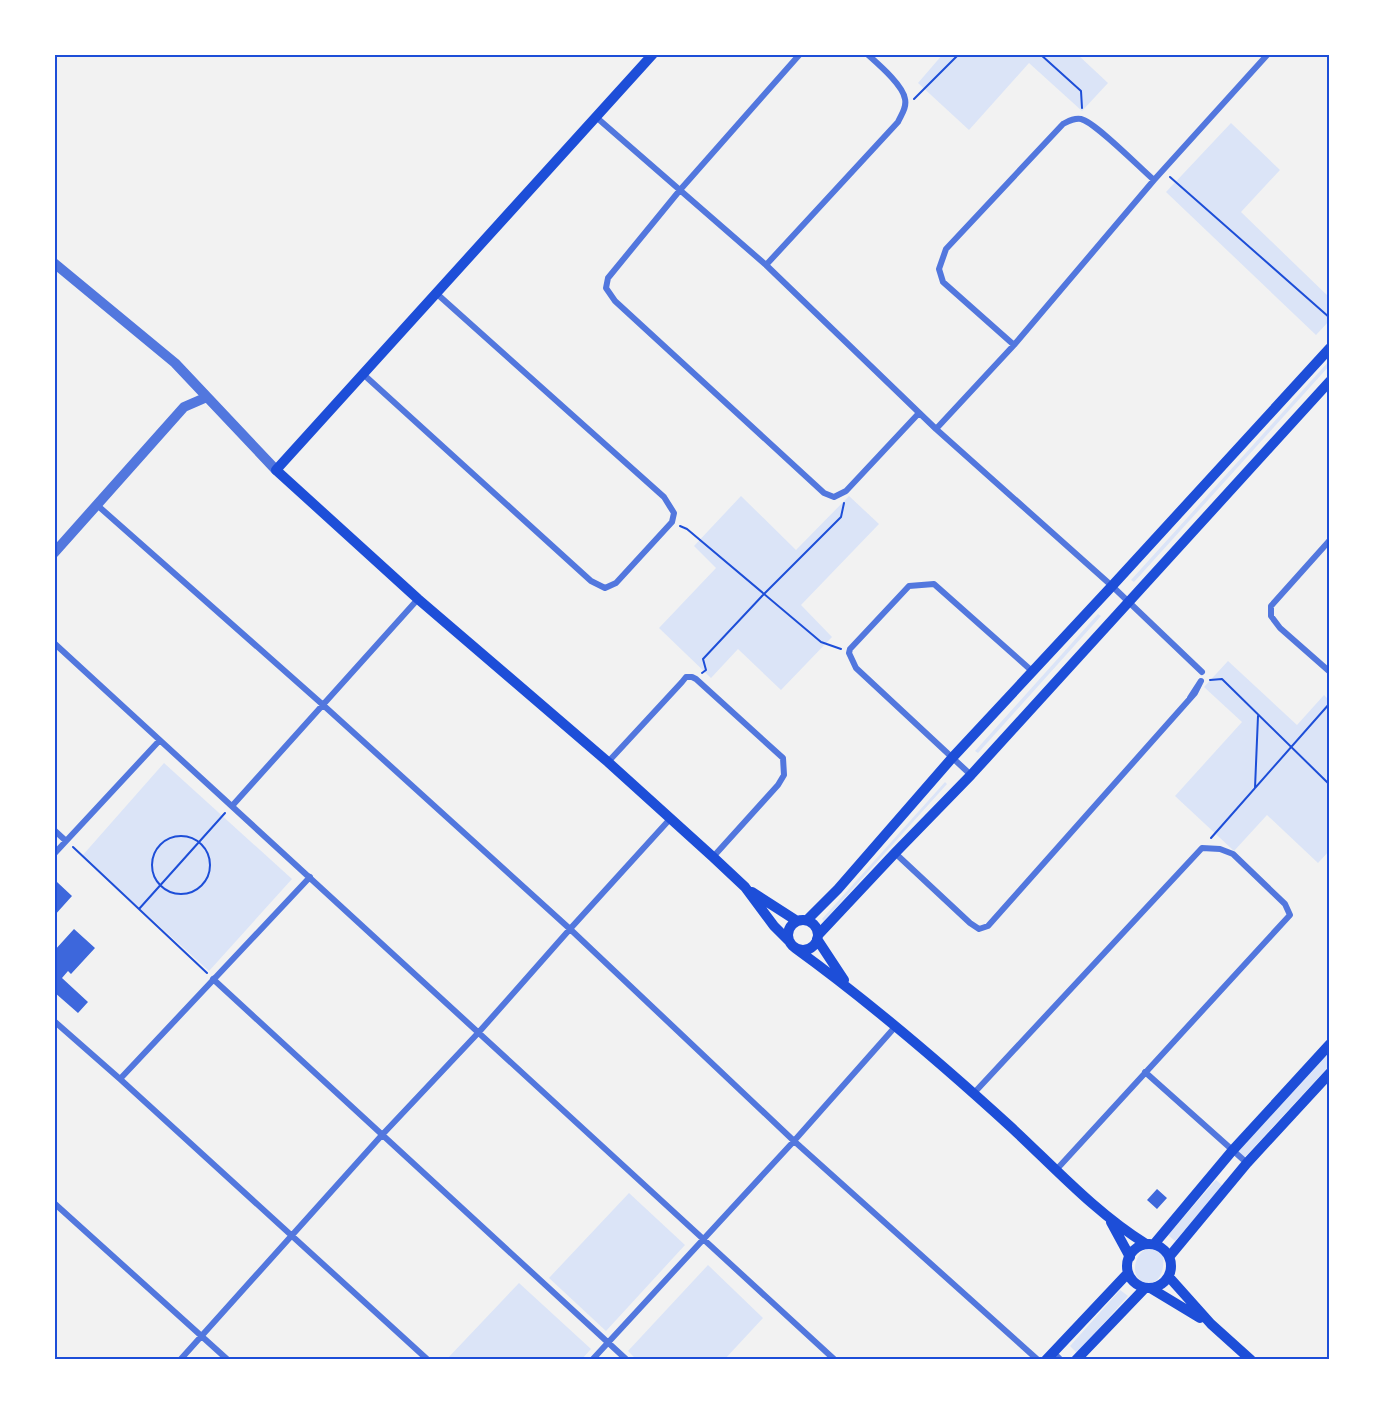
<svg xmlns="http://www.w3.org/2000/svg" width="1384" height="1414" viewBox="0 0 1384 1414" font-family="'IBM Plex Sans',sans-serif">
<rect width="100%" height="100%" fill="#f2f2f2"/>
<path fill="#dbe4f7" d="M943,54h134l31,29 -26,28 -53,-48 -60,67 -51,-47z
M1231,123l49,47 -39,42 89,86v22l-14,15 -150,-143z
M1330,360v5l-196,217 -3,-2z
M741,496l55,54 53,-54 30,28 -78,81 31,32 -51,53 -43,-41 -27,29 -52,-50 57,-60 -22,-22z
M1098,614l3,2 -123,137 -3,-2z
M1228,661l69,64 27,-30 6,6v149l-12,13 -51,-48 -33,36 -59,-55 67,-74 -38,-35z
M164,763l128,116 -83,92 -127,-115z
M945,782l2,2 -123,137 -2,-2z
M1330,1051v14l-87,94 -7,-6z
M1216,1180l7,6 -48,55 -7,-6z
M629,1193l56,52 -79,86 -57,-53z
M1154,1247l9,7c5,45 -40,32 -25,3 4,-7 9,-9 16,-10z
M708,1265l55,53 -39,42h-87l-9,-9z
M519,1283l72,66 -10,11h-135z
M1120,1290l8,6 -51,57 -7,-7z"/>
<path fill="#3d67dc" d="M57,882l15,14 -18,20v-30z
M74,929l21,19 -24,26 -3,-3 -6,7 26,24 -10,11 -24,-21v-41z
M1157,1189l10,9 -10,11 -10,-9z"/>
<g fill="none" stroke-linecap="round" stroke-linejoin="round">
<path stroke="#1d4ed8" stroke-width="2" d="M1040,54l41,37 1,17
M914,99l45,-45
M1170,177l160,141
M680,526l7,3 134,113 20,7
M702,673l4,-3 -3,-11 60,-64 78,-78 3,-14
M1210,680l12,-1 108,106
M1255,788l3,-72
M152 865a29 29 0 1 1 58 0a29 29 0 1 1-58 0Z
M1211,838l119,-135
M73,847l134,126
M139,909l86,-96"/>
<path stroke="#5277de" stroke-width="6" d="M800,54l-120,136 -72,88 -2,10 9,13 209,192 10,4 12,-6 73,-78
M596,117l170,148 170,164 176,157 90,86
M766,265l132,-143c3,-7 9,-14 7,-23 -2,-14 -27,-35 -38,-45
M1014,345l-71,-63 -4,-13 7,-20 117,-125c6,-3 11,-6 18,-5 14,3 59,49 73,61
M363,374l228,207 14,7 11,-5 56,-61 2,-9 -10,-16 -228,-204
M936,429l78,-84 140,-165 114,-126
M97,505l225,199 248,225 224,212 244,219
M1330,540l-59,66v10l9,12 50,44
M54,643l781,717
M608,762l74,-80 4,-5h6l4,2 87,79 1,17 -6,10 -65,72
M971,775l-115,-107 -7,-15 1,-4 59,-63 25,-2 98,87
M232,806l186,-207
M54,830l12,11
M895,853l75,70 9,6 9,-3 207,-233 6,-12 -11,17
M54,854l105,-113
M213,979l414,381
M54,1021l66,58 308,281
M1145,1072l102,91
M120,1079l190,-202
M974,1093l228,-245 18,1 13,5 52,50 5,11 -233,254
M54,1203l174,157
M1053,1352l8,8
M180,1360l202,-225 97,-103 91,-103 100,-110
M592,1360l202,-219 101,-114"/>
<path stroke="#5277de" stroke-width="10" d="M54,263l121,100 101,107
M54,553l130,-146 23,-10"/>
<path stroke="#1d4ed8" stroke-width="10" d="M653,54l-377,416 142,129 190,163 105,95 32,30 29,39 16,16
M752,892l45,29
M807,920l31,-31 114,-131 160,-172 218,-238
M788 935a15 15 0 1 1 30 0a15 15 0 1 1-30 0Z
M818,935l77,-82 76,-78 359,-394
M817,939l27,41
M795,948c76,55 148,117 217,180 43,40 84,85 134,116
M1111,1222l19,35
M1155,1243l77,-92 98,-107
M1127 1266a22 22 0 1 1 44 0a22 22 0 1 1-44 0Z
M1169,1257l78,-94 83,-90
M1169,1277l42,47 40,36
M1152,1289l48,29
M1046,1360l82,-87
M1076,1360l69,-72"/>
</g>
<rect width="1384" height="1414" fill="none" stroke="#ffffff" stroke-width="111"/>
<rect x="56" y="56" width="1272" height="1302" fill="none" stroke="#1d4ed8" stroke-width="2"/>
</svg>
